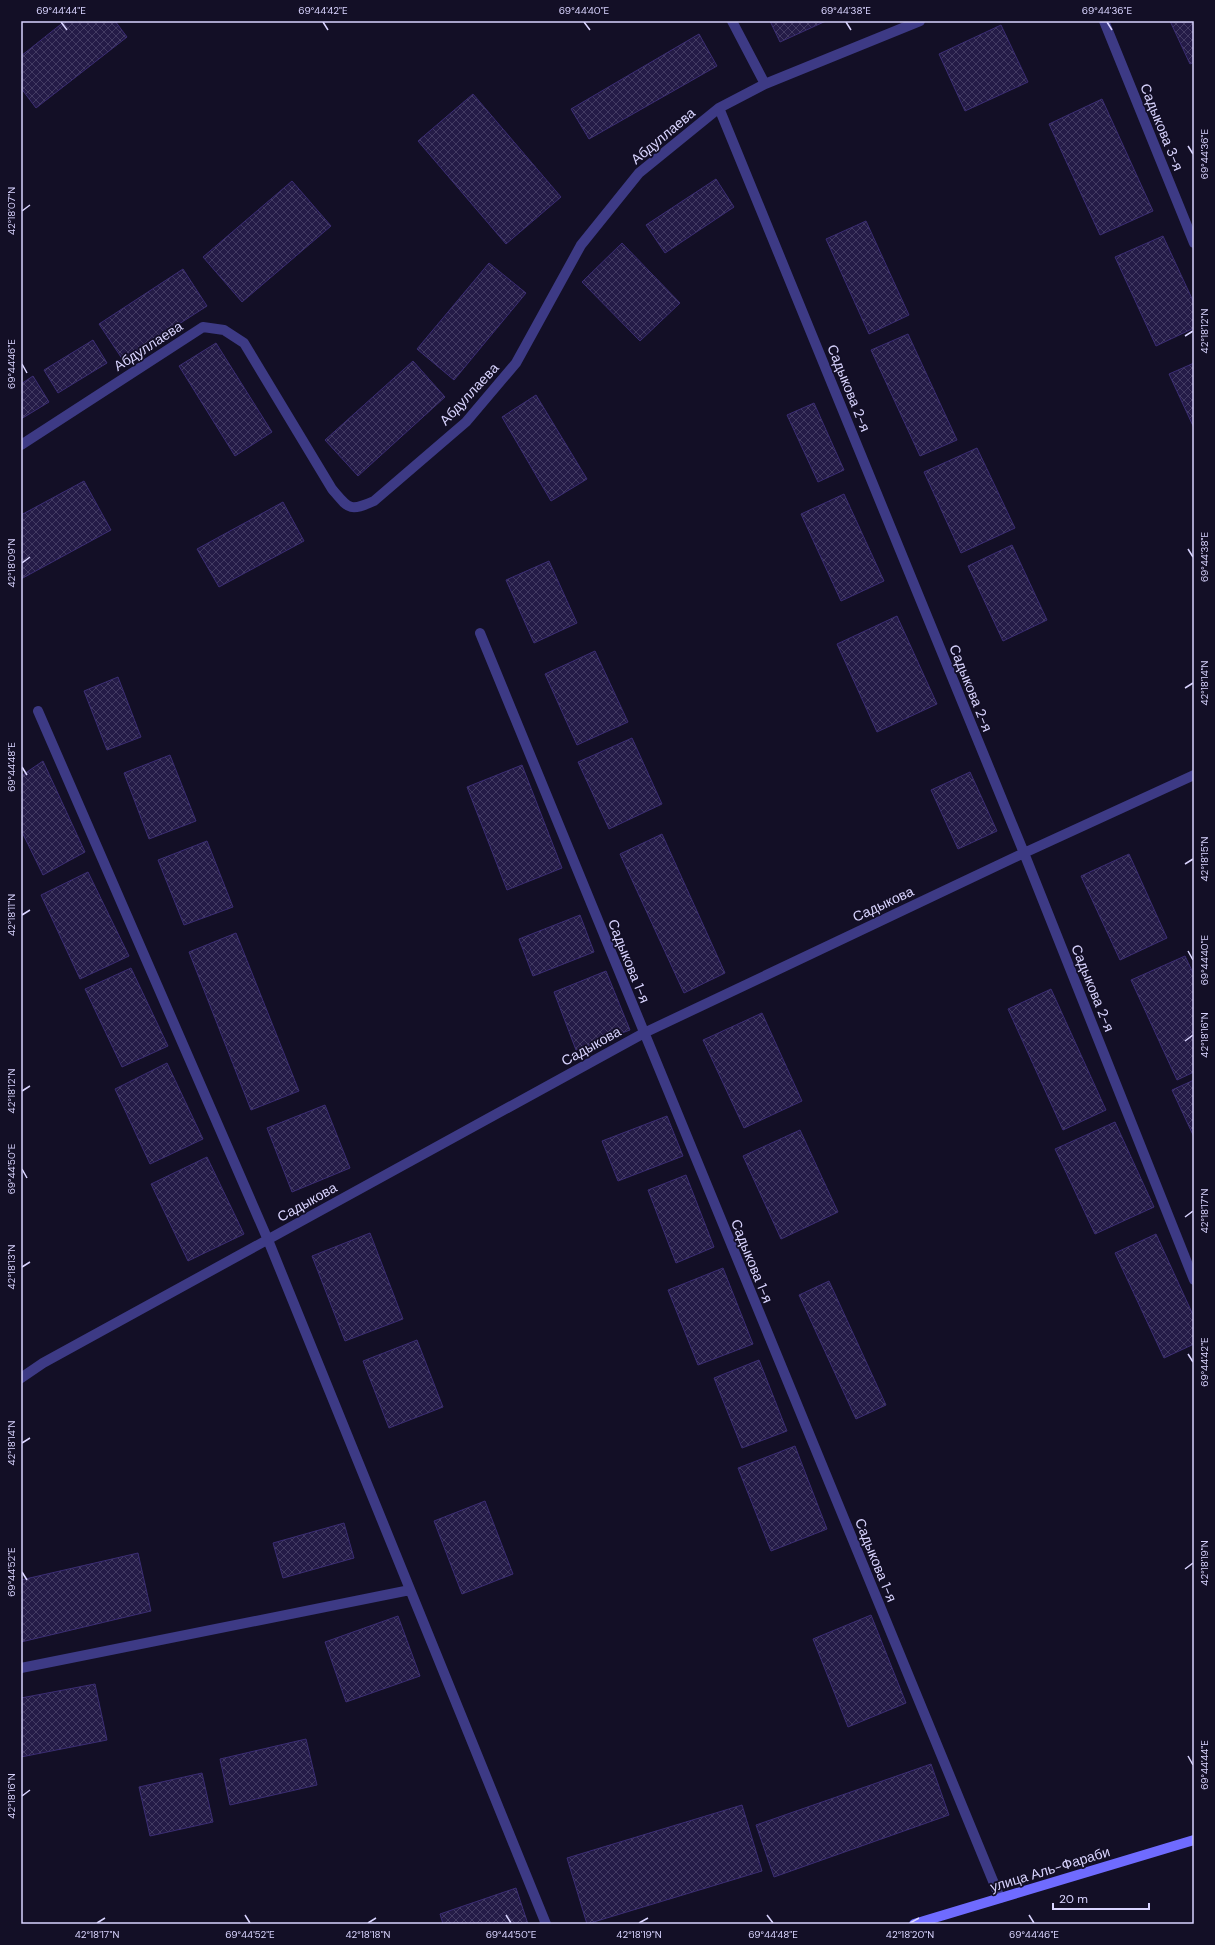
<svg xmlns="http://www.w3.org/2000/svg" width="1215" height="1945" viewBox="0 0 1215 1945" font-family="'DM Sans',sans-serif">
<defs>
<pattern id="building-cross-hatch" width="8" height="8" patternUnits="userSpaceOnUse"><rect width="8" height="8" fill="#241b47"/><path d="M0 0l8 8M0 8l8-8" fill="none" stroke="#433b63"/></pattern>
</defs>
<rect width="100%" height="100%" fill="#130f26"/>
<path fill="url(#building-cross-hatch)" stroke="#3b2d73" d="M65,21h50l12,16 -91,71 -15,-20v-32z
M770,21h56l-46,21z
M1170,21h24v41l-4,2z
M1001,25l27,57 -63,29 -26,-57z
M699,34l18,32 -128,73 -18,-30z
M473,94l88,103 -55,47 -88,-103z
M1102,99l51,112 -53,24 -51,-111z
M716,179l18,28 -69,46 -19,-28z
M292,181l39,45 -89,76 -39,-45z
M866,221l43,94 -40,19 -43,-95z
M1163,236l31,67v25l-38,18 -41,-89z
M622,243l58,60 -40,38 -58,-59z
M489,263l37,30 -72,87 -37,-31z
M183,269l24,37 -84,54 -24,-36z
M908,334l49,106 -37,16 -49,-106z
M93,340l14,23 -49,30 -14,-23z
M216,343l56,89 -37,24 -56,-90z
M413,361l32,36 -87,79 -33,-36z
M1194,363v65l-25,-54z
M33,376l16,26 -28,17v-35z
M536,395l51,84 -36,22 -49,-84z
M814,403l30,67 -26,12 -31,-67z
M977,448l38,80 -54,25 -37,-81z
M84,481l27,49 -90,49v-64z
M844,494l40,87 -43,20 -40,-87z
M283,502l21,39 -85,46 -22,-38z
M1012,545l35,75 -44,21 -35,-75z
M549,561l28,62 -43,20 -28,-63z
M897,616l40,88 -60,28 -40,-88z
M595,651l33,71 -51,23 -32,-71z
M118,677l23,60 -34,13 -23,-59z
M632,738l30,66 -53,25 -31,-67z
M170,755l26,66 -47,18 -25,-66z
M43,761l42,91 -42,23 -22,-45v-54z
M522,765l40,103 -55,22 -40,-103z
M970,772l27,59 -39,18 -27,-59z
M662,834l63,139 -41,20 -64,-139z
M207,841l26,66 -49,18 -26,-65z
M1129,854l38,84 -47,22 -39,-84z
M88,872l41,84 -49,23 -39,-84z
M580,915l14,37 -61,24 -14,-37z
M236,933l63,158 -48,19 -62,-158z
M1185,956l9,19v97l-17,8 -46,-100z
M131,968l37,78 -46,21 -37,-78z
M606,971l24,59 -54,20 -22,-58z
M1051,989l55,121 -43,20 -55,-121z
M762,1013l40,88 -58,27 -41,-88z
M167,1063l36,76 -53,25 -35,-75z
M1194,1080v57l-22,-47z
M325,1105l25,63 -58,24 -25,-64z
M667,1116l16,40 -65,25 -16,-40z
M1115,1122l39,85 -59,27 -40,-85z
M800,1130l38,82 -57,27 -38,-83z
M207,1157l37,77 -56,27 -37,-77z
M686,1175l28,72 -38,16 -28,-73z
M370,1233l33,86 -58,22 -33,-85z
M1156,1234l38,83v27l-30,14 -49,-105z
M723,1268l30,76 -55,21 -30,-75z
M829,1281l57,124 -30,14 -57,-124z
M417,1340l26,67 -54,21 -26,-67z
M759,1360l28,71 -45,17 -28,-70z
M795,1446l32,83 -56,22 -33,-83z
M485,1501l28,73 -51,20 -28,-73z
M344,1523l10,35 -71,20 -10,-35z
M138,1553l13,58 -130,31v-62z
M871,1615l35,88 -58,24 -35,-88z
M398,1616l22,60 -74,26 -21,-60z
M95,1684l12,56 -86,17v-59z
M306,1739l11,46 -87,20 -10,-46z
M931,1764l18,51 -175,62 -18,-52z
M202,1773l11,49 -63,14 -11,-49z
M742,1805l20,66 -175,53 -20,-66z
M516,1888l12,36h-85l-3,-10z"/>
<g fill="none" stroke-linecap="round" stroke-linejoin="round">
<path stroke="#3d3a85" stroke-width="10" d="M732,21l33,63
M1104,21l90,222
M719,108l305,745 170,427
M21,445l182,-118 21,3 20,13 88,146c17,20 17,23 42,12l92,-79 50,-59 65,-118 58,-72 80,-65 46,-24 155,-63
M480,633l520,1265
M38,711l230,529 278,684
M21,1378l22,-15 601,-330 380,-180 170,-78
M21,1668l389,-78"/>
<path stroke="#6f6bff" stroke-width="10" d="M914,1924l280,-84"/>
</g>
<path fill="none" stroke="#d9d4ff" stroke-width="1.5" d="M61,22l6,8M323,22l5,8M584,22l6,8M846,22l5,8M1107,22l5,8M1188,146l5,8M22,211l8,-6M1185,336l8,-5M22,364l5,9M1188,549l5,8M22,563l8,-6M1185,688l8,-5M22,767l5,8M1185,864l8,-5M22,915l8,-5M1188,951l5,9M1185,1041l8,-6M22,1091l8,-5M22,1169l5,9M1185,1217l8,-6M22,1267l8,-5M1188,1354l5,8M22,1443l8,-5M1185,1569l8,-6M22,1572l5,8M1188,1756l5,9M22,1796l8,-6M245,1915l5,8M506,1915l5,8M767,1915l6,8M1029,1915l5,8M97,1923l8,-5M368,1923l8,-5M639,1923l9,-5M910,1923l9,-5"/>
<g text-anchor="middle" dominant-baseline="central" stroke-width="3.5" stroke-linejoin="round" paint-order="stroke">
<g font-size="14" fill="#d9d4ff" stroke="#130f26">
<text transform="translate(1162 127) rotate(68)">Садыкова 3-я</text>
<text transform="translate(663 136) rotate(-40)">Абдуллаева</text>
<text transform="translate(148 346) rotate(-33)">Абдуллаева</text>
<text transform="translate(849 388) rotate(68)">Садыкова 2-я</text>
<text transform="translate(469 394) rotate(-47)">Абдуллаева</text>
<text transform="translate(971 688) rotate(68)">Садыкова 2-я</text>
<text transform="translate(883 904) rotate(-25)">Садыкова</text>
<text transform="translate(629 961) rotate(68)">Садыкова 1-я</text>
<text transform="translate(1093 988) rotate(68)">Садыкова 2-я</text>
<text transform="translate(591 1046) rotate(-29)">Садыкова</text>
<text transform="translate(307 1202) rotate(-29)">Садыкова</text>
<text transform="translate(752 1261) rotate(68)">Садыкова 1-я</text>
<text transform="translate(876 1560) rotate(68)">Садыкова 1-я</text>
<text transform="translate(1050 1869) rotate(-17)">улица Аль-Фараби</text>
</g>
</g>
<rect width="1215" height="1945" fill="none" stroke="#130f26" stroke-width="44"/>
<path d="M1053 1903v6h96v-6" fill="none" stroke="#d9d4ff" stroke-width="2"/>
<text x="1059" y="1903" font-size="12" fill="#d9d4ff" stroke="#130f26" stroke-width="3" paint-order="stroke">20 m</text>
<rect x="22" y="22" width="1171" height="1901" fill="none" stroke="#d9d4ff" stroke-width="1.5"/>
<g font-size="10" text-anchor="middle" fill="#d9d4ff">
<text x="61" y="14">69°44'44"E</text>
<text x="323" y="14">69°44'42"E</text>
<text x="584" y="14">69°44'40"E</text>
<text x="846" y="14">69°44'38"E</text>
<text x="1107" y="14">69°44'36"E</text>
<text transform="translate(1204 154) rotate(-90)" y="4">69°44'36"E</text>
<text transform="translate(11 211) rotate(-90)" y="4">42°18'07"N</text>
<text transform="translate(1204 331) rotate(-90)" y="4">42°18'12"N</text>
<text transform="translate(11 364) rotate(-90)" y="4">69°44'46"E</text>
<text transform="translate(1204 557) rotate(-90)" y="4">69°44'38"E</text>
<text transform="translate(11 563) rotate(-90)" y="4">42°18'09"N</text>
<text transform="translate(1204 683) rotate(-90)" y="4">42°18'14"N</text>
<text transform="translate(11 767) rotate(-90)" y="4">69°44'48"E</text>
<text transform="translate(1204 859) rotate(-90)" y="4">42°18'15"N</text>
<text transform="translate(11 915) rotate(-90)" y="4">42°18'11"N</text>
<text transform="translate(1204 960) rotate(-90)" y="4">69°44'40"E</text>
<text transform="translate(1204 1035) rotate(-90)" y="4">42°18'16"N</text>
<text transform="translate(11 1091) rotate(-90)" y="4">42°18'12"N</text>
<text transform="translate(11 1169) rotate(-90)" y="4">69°44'50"E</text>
<text transform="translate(1204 1211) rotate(-90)" y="4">42°18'17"N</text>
<text transform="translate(11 1267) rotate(-90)" y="4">42°18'13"N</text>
<text transform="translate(1204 1362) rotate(-90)" y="4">69°44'42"E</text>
<text transform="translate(11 1443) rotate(-90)" y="4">42°18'14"N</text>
<text transform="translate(1204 1563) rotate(-90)" y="4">42°18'19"N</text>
<text transform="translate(11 1572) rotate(-90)" y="4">69°44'52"E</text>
<text transform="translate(1204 1765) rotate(-90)" y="4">69°44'44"E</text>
<text transform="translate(11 1796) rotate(-90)" y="4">42°18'16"N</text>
<text x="97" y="1938">42°18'17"N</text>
<text x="250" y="1938">69°44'52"E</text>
<text x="368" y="1938">42°18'18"N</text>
<text x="511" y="1938">69°44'50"E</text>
<text x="639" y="1938">42°18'19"N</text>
<text x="773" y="1938">69°44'48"E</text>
<text x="910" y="1938">42°18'20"N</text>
<text x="1034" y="1938">69°44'46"E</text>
</g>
</svg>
